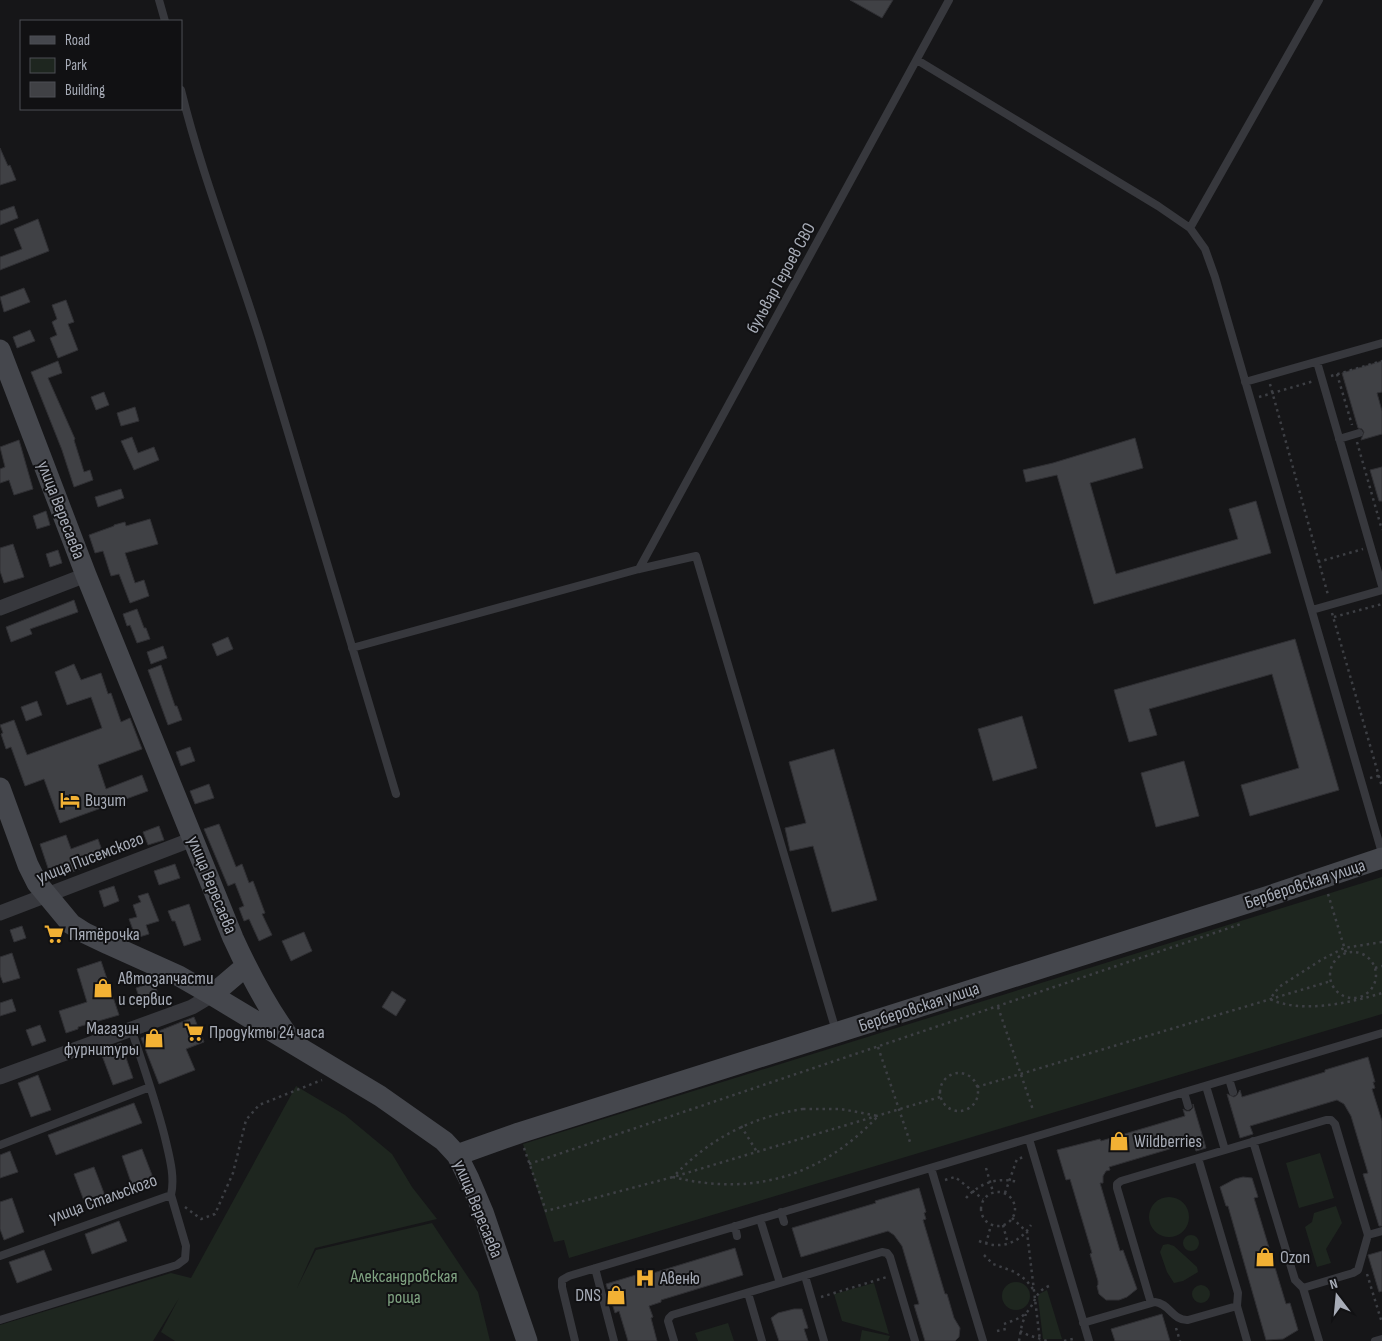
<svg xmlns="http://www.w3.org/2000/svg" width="1382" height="1341" viewBox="0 0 1382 1341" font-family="'Sofia Sans Condensed',sans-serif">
<rect width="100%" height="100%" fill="#161618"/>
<path fill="#1e261f" d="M1382,877v137l-813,244 -5,-18 -10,2 -31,-98z
M296,1086l49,29 47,39 20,33 25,32 -122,29 -18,40 19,-38 116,-27 46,69 12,49h-315l-14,-9 18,-34 -26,43h-153v-16l171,-52 20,5z
M1320,1153l14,45 -35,10 -13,-45z
M1149 1217a20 20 0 1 1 40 0a20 20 0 1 1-40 0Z
M1336,1206l6,17 -16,26 5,14 -14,4 -12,-40 7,-5 2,-9z
M1183 1243a8 8 0 1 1 16 0a8 8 0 1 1-16 0Z
M1168,1244l6,2 23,21 1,5 -15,9 -9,2 -7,-11 -7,-20 3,-7z
M1002 1296a14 14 0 1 1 28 0a14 14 0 1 1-28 0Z
M874,1283l15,51 -47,-13 -8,-27z
M1192 1294a9 9 0 1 1 18 0a9 9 0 1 1-18 0Z
M1047,1290l15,49h-19l-5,-41 1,-4z
M728,1323l6,18h-36l-3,-8z
M862,1330l28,6 -2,5h-28z"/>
<path fill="#404145" stroke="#303034" d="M850,0h43l-11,18z
M0,148l8,18 2,-1 6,15 -16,5z
M14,206l4,12 -18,7v-14z
M38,219l11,32 -49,19v-13l22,-8 -8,-20z
M24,288l6,14 -26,10 -4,-15z
M66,300l8,22 -6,2 10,26 -20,8 -8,-20 7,-3 -5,-13 5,-3 -5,-14z
M30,330l5,11 -18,7 -4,-11z
M58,361l4,12 -14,5 27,61 -1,1 10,32 6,-2 3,10 -19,7 -12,-37 -31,-78z
M1382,361v31l-5,1 5,18v23l-21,6 3,-8 -2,-3 -4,-1 -16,-55z
M104,392l5,13 -13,5 -5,-13z
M135,407l4,14 -18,5 -4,-13z
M132,437l6,16 16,-6 5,13 -25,10 -13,-29z
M1135,438l8,30 -53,15 26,91 122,-35 -9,-30 27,-8 15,52 -177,51 -37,-129 -31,7 -3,-12 30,-7z
M19,440l14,49 -19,6 -5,-15 -9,3v-14l5,-2 -5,-20z
M1382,467v34h-3l-9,-31z
M121,489l3,9 -26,9 -3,-10z
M46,511l4,14 -13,4 -4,-13z
M150,519l8,25 -33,9 10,30 9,-3 5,16 -19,7 -11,-29 -8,2 -8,-25 -8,2 -6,-18 25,-9v-1l11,-3 1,4z
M13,544l11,33 -20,6 -4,-12v-23z
M58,550l4,13 -12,4 -4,-13z
M74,600l4,12 -48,17 2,5 -21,8 -5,-15z
M137,609l7,19h2l4,11 -13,4 -7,-18 -3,1 -4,-12z
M228,637l5,12 -16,7 -5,-12z
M1295,639l44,151 -89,26 -9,-31 58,-17 -27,-94 -123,35 8,26 -28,7 -15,-52z
M163,646l4,12 -16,6 -4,-12z
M74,664l7,16 20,-7 7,21 3,-1 10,29 9,-4 12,31 -44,16 8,24 36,-14 6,16 -88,32 -16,-44 -19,7 -14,-39 -5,2 -5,-15 2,-1 -3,-8 14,-5 13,35 75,-27 -11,-31 -24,8 -12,-33z
M161,665l14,41h2l5,14 -14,5 -20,-55z
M37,701l5,14 -16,6 -5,-14z
M1022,716l15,52 -44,13 -15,-52z
M190,747l5,14 -14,5 -5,-14z
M834,749l43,151 -45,12 -19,-66 -23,5 -5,-23 21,-5 -17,-61z
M1184,761l15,55 -43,11 -15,-54z
M209,784l5,14 -19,6 -5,-13z
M219,824l17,43 6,-3 7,19 4,-2 12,32 -3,1 10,21 -13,6 -10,-22 -5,2 -5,-13 5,-2 -9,-23 -7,3 -24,-57z
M159,826l5,14 -16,5 -5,-13z
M66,835l5,14 27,-10 7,20 -53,21 -12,-36z
M175,864l5,14 -21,7 -5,-14z
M114,886l5,15 -15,6 -5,-16z
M148,893l11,28 -13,4 3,9 -13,4 -7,-19 8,-2 -4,-12 8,-3 -3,-6z
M189,904l12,36 -17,6 -9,-25h-3l-4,-10z
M22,926l4,12 -12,4 -4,-12z
M304,932l8,19 -21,10 -9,-20z
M12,953l8,25 -17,5 -3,-8v-18z
M101,961l18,54 -41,12v2l-12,4 -7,-22 28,-9 -10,-33z
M154,982l6,18 -18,6 -6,-18z
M392,991l14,9 -10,16 -14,-9z
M12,999l4,12 -16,5v-13z
M194,1017l10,25 -18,7 9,21 -36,14 -18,-46z
M40,1025l6,16 -14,5 -6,-16z
M121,1043l12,35 -20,7 -13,-35z
M1368,1057l7,25h-2l2,6 -3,1 10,32v105h-3l-16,-52 5,-1 -17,-57 -7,-12 -7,-4 -87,26 3,8 -13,4 -13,-44 7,3 3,-2 3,-5 2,7 83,-25v-2z
M38,1075l13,35 -20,7 -13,-34z
M134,1103l8,20 -86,32 -8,-20z
M1193,1104l13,44 -10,3 -3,-9 -84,25 1,3 -4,1 -3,5v7h-3l20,68 3,-1 14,39 -10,8 -8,3h-13l-7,-6 -2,-8 1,-1v-4l-8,-27 2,-1 -22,-74 -4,1 -9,-30 43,-11 1,2 84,-25 -2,-7 3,2h4l3,-3z
M142,1149l13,34 -21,8 -12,-35z
M10,1151l8,21 -18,6v-23z
M94,1167l13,34 -20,8 -13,-35z
M1243,1177l9,1 6,19 -4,1 32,106 4,-1 8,27 -15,9 -17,1 -38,-134h-2l-6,-19 15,-8z
M919,1188l7,24 -2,1 2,6 -3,1 22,74h2l7,24 6,10 -1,9 -4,4h-30l-11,-36 5,-1 -17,-58 -8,-11 -6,-4 -87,26 -9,-29 84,-25 -1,-2z
M12,1198l12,34 -20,8 -4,-11v-27z
M119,1221l8,20 -35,13 -7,-20z
M735,1248l8,27 -82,25v2l-12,4 4,11 -2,1 6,23h-29l-9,-30 -4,2 -9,-29 43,-13 1,3z
M44,1250l8,20 -35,13 -8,-21z
M1382,1251v40l-3,1 -11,-37z
M794,1309h8l6,19 -4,1 4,12h-29l-8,-23 7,-5z
M1162,1314l8,27h-55l-4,-12z"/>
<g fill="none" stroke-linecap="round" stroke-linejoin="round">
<path stroke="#3d3f44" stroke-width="2.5" stroke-dasharray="2.5 4" stroke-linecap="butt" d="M1337,374l15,51
M1331,376l51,-15
M1270,384l58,211
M1259,397l55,-16
M1357,442l25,88
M1318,562l45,-13
M1332,613l50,174
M1334,617l48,-13
M1370,778l12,-3
M1328,894l18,59
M1382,942l-38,6 -23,12 -42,27 -9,12c31,15 80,4 112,-6
M1330 975a23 23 0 1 1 46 0a23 23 0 1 1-46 0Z
M1375,968l7,-2
M998,1007l35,103
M878,1047l33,98
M940 1092a19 19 0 1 1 38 0a19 19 0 1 1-38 0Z
M977,1087l354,-106
M803,1109h38l37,7c-56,60 -125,81 -205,61 36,-38 78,-60 130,-68z
M741,1126l16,26
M524,1148l22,63 127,-34 267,-80
M529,1164l712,-240
M986,1168l7,24
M945,1180l10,-3 28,22
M981 1209a17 17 0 1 1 34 0a17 17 0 1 1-34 0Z
M1005,1193l12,-34 7,-2
M966,1198c15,-16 32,-21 52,-16
M185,1207l16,12 14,-5 18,-41 13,-53 13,-15 63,-25
M1012,1218l15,14 13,109
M1003,1225l5,19
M979,1241c21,9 40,3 52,-16
M986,1244l5,-19
M984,1255l9,9 22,8 11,8 7,9
M1367,1274l15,49
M821,1297l66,-20
M1004,1324c7,-3 16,-5 22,-11 10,-10 8,-21 23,-27
M1176,1328l4,13
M997,1331l9,-2
M1020,1331l8,4 19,6
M1019,1341l3,-17 4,-10
M1064,1341l9,-2"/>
<path stroke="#37383d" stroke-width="8" d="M159,0l6,21
M917,60l241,146 32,22 15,21 10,28 167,576
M181,90c21,86 54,168 80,252 46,150 90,301 135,452
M1190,228l129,-228
M1317,362l65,224
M1245,382l137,-39
M1339,439l20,-6
M639,569l310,-569
M1312,610l70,-20
M352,648l287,-79 57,-13 140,475
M1229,1079l4,13
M1206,1086l19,64
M1184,1092l4,14
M1029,1139l60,202
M1253,1141l42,139 8,8
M0,1145l150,-58
M1198,1158l128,-38h5l4,4 33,111 14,-4
M931,1168l52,173
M781,1212l3,10
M735,1226l2,10
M0,1256l171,-61c4,-17 -1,-36 -5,-53 -9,-38 -23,-76 -35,-114
M595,1268l19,73
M805,1276l19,65
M780,1283l102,-31 5,1 3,4 25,84
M748,1293l14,48
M1151,1303l-34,-115v-4l4,-3 77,-23 40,135 -1,13
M0,1320l177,-55 8,-6 1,-13 -15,-51
M1083,1323l72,-21c14,1 18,19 33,18l49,-14 10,35
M575,1341l-13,-54v-7l7,-4 813,-243
M674,1341l-6,-20 1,-3 3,-3 108,-32 -20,-64
M1319,1341l-16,-53 50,-15 5,-3 10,-35
M1375,1341l7,-2"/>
<path stroke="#37383d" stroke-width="15" d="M0,608l86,-33
M0,913l193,-74
M0,1077l192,-70 20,-12"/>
<path stroke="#45474d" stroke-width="21" d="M0,350l86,225 147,363c16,35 33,68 56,99
M0,788l28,77 9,18 34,41 14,9 23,11 71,32 33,19 168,101 64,45 13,14 12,24 14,33 44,129
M212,995l34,-29
M457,1155l62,-22 747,-236 116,-39"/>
</g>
<defs>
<symbol id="hotel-bare" viewBox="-9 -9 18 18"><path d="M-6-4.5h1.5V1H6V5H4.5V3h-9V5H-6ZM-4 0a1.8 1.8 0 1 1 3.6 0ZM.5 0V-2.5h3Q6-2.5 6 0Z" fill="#f2b134" stroke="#111113" stroke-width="2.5" paint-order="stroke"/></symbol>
<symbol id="supermarket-bare" viewBox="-9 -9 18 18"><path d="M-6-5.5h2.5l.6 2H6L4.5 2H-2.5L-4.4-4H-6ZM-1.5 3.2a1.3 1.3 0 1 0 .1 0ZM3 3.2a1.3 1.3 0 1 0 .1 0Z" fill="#f2b134" stroke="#111113" stroke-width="2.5" paint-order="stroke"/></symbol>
<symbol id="shop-bare" viewBox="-9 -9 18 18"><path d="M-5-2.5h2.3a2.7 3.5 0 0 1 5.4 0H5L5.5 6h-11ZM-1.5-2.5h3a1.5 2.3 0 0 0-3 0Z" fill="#f2b134" stroke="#111113" stroke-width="2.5" paint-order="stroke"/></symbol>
<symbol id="hospital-bare" viewBox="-9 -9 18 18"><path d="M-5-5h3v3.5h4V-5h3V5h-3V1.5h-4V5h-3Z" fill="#f2b134" stroke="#111113" stroke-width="2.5" paint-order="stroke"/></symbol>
</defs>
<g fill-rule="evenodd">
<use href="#hotel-bare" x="56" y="786" width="28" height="28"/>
<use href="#supermarket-bare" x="40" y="920" width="28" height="28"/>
<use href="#shop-bare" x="89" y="974" width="28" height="28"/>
<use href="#supermarket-bare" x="180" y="1018" width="28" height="28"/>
<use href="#shop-bare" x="140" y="1024" width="28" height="28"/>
<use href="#shop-bare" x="1105" y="1127" width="28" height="28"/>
<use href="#shop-bare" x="1251" y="1243" width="28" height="28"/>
<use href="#hospital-bare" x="631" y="1264" width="28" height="28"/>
<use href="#shop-bare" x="602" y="1281" width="28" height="28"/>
</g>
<g text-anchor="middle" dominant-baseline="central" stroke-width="4" stroke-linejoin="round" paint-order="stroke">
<g font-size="18" fill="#a8adb8" stroke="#111113">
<text transform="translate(781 278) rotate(-61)">бульвар Героев СВО</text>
<text transform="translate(61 510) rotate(69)">улица Вересаева</text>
<text transform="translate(90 858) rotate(-21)">улица Писемского</text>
<text transform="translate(1305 884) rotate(-18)">Берберовская улица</text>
<text transform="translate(212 885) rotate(68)">улица Вересаева</text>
<text transform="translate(919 1007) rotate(-18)">Берберовская улица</text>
<text transform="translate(103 1199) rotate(-20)">улица Стальского</text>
<text transform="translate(478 1209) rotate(68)">улица Вересаева</text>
</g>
<g font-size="18" fill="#a8adb8" stroke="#111113" text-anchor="start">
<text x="85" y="800">Визит</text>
<text x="69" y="934">Пятёрочка</text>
<text x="118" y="978">Автозапчасти<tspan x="118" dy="21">и сервис</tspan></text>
<text x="139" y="1028" text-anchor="end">Магазин<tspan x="139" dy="21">фурнитуры</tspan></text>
<text x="209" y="1032">Продукты 24 часа</text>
<text x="1134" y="1141">Wildberries</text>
<text x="1280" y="1257">Ozon</text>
<text x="660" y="1278">Авеню</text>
<text x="601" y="1295" text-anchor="end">DNS</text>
</g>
<g font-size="18" fill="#7fa381" stroke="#111113">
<text x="404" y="1276">Александровская<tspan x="404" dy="21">роща</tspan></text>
</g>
</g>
<rect x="20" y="20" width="162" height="90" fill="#111113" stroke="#4d4f55"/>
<rect x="30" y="36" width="25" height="8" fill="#45474d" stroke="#4d4f55"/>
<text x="65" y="45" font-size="15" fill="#a8adb8">Road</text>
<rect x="30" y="58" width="25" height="15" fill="#1e261f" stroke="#4d4f55"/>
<text x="65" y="70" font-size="15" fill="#a8adb8">Park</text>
<rect x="30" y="82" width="25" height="15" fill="#404145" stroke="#4d4f55"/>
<text x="65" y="95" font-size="15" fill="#a8adb8">Building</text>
<g transform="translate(1337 1296) rotate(344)" stroke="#111113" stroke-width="4" paint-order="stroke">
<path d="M0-4L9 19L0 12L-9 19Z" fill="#a8adb8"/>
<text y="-8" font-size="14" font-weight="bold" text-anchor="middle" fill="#a8adb8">N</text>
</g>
</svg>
